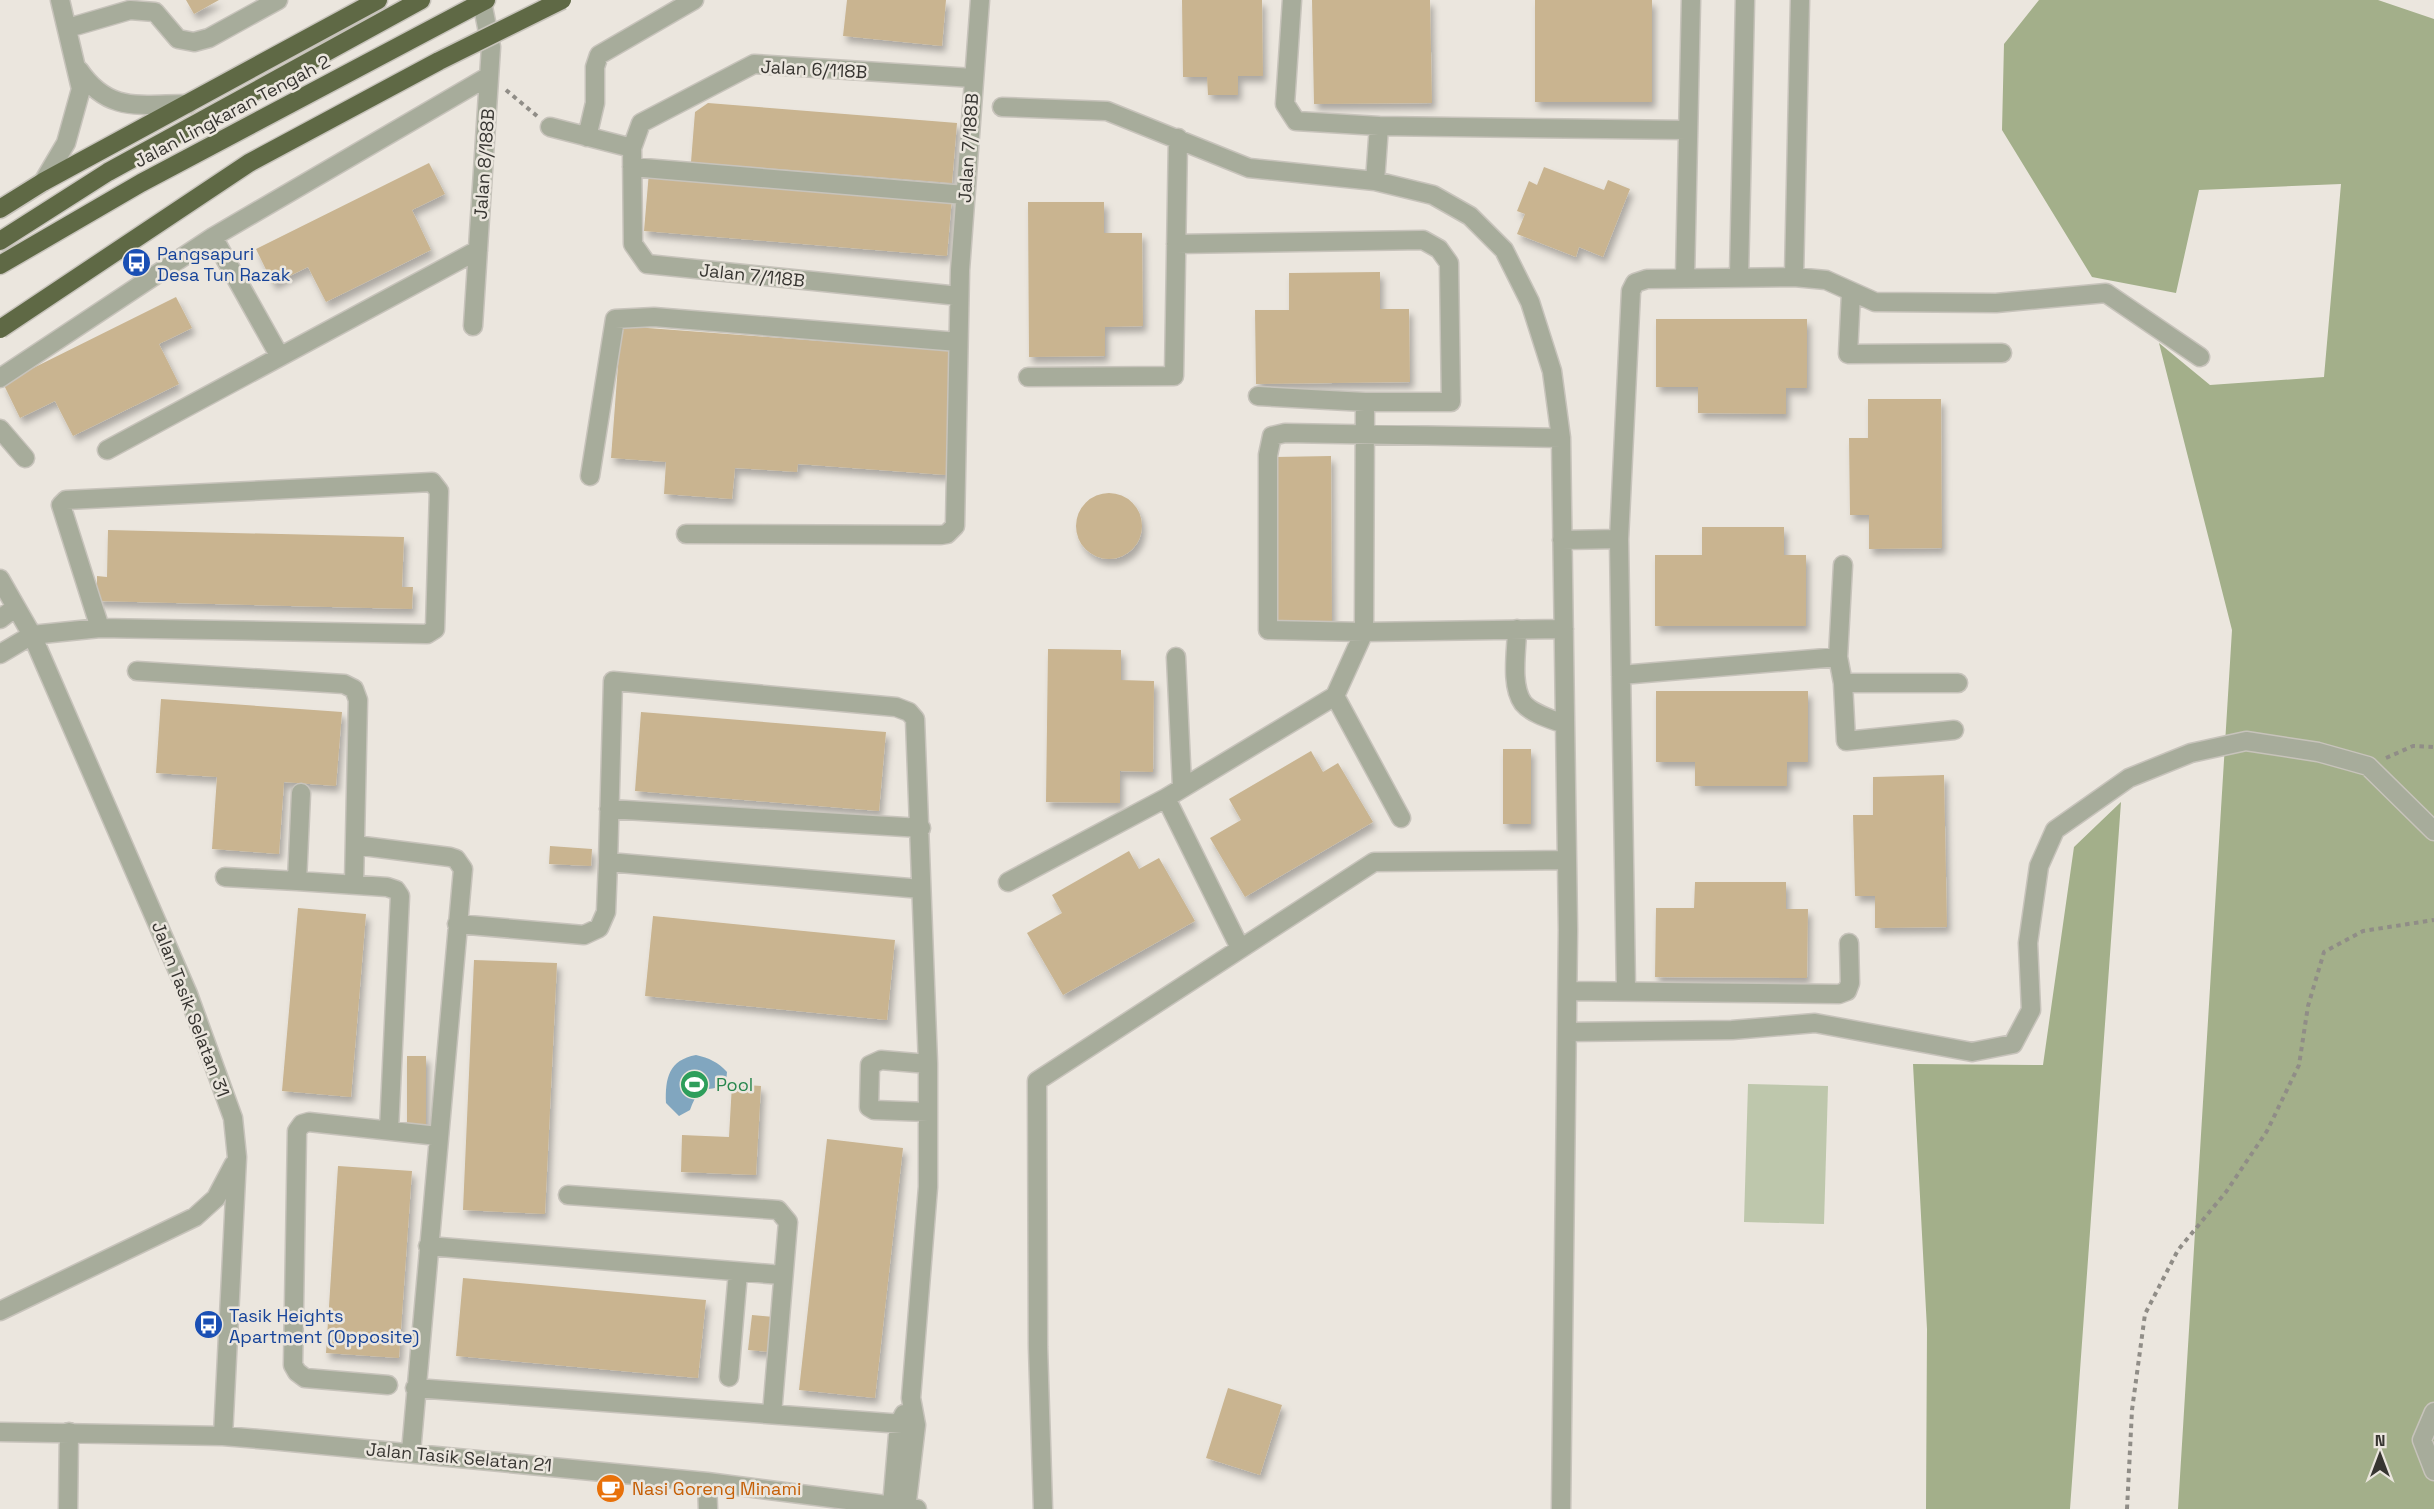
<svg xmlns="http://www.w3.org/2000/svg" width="2434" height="1509" viewBox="0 0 2434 1509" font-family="'Space Grotesk',sans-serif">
<defs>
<filter id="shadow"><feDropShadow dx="3.5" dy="6" stdDeviation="3" flood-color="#0004"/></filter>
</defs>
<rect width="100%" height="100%" fill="#ebe6de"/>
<path fill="#bec7ac" d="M1748,1084l80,2 -4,138 -80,-2z"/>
<path fill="#a3af8a" d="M2039,0h339l56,19v1490h-256l54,-879 -73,-287 51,42 114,-8 17,-193 -142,6 -23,103 -84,-16 -90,-147 2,-86z
M2121,802l-51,707h-144l1,-180 -14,-265 130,1 31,-218z"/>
<path fill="#81a6bf" d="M696,1055c13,3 22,7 31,17l-1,10c-17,15 -24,-5 -36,28l-11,6 -13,-13c-1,-25 3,-43 30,-48z"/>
<path fill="#c9b490" filter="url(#shadow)" d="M186,0h33l-25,14z
M847,0h99l-4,46 -99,-10z
M1182,0h80l1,76h-25v19h-30l-1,-18h-24z
M1312,0h118l2,103 -118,1z
M1535,0h117v102h-117z
M708,103l249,20 -5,60 -261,-21 4,-50z
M429,163l16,31 -33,16 19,40 -105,52 -18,-35 -35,17 -17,-35z
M1544,167l60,23 4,-10 22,9 -27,68 -24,-10 -3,10 -59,-23 8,-20 -8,-3 12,-30 8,4z
M649,172l303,25 -5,59 -303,-25z
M1028,202h76v31h38l1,93 -38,1v29l-76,1z
M1380,272v37h29l1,73 -154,2 -1,-74h34v-37z
M176,297l16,31 -33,16 20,40 -106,52 -18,-35 -35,17 -17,-35z
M1656,319h151v69h-21v26l-88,-1v-26h-42z
M621,326l334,25 -9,124 -148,-11 -1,8 -62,-4 -3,31 -68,-5 2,-32 -55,-4z
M1868,399h73l1,149 -73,1v-34h-19l-1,-77h19z
M1331,456l1,165h-55l-2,-164z
M1076 526a33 33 0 1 1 66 0a33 33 0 1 1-66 0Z
M1702,527h82v28h22v71h-151v-71h47z
M108,530l296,7 -2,50h11l-1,22 -315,-8v-25l10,1z
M1048,649l73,1v30l33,1 -1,91 -33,-1v32l-74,-1z
M1656,691h152v71h-21v24h-92v-24h-39z
M161,699l181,13 -6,74 -52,-4 -5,72 -67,-5 5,-72 -61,-4z
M641,712l245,20 -7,79 -244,-20z
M1503,749h28v75h-28z
M1311,751l12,21 15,-9 35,59 -128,75 -35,-59 31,-18 -12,-21z
M1944,775l3,152 -72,1v-32h-20l-2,-81h20v-38z
M550,846l42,3 -1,17 -42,-2z
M1129,851l10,18 20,-11 36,63 -132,74 -36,-62 35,-20 -10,-18z
M1695,882h91v27h22l-1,69 -152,-1 1,-69h38z
M298,908l68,6 -15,183 -69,-6z
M653,916l242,24 -8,80 -242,-24z
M474,960l83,3 -12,251 -82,-4z
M407,1056h19v69h-19z
M732,1084l29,2 -5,89 -75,-3 1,-37 47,2z
M827,1139l76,9 -28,250 -76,-8z
M338,1166l74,5 -13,187 -73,-5z
M463,1278l243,22 -8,78 -242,-22z
M752,1315l22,2 -4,35 -22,-2z
M1228,1388l54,17 -22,70 -54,-17z"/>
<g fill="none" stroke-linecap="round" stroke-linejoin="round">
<defs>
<path id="minor" d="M1292,0l-7,104 11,17 83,5 308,4
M68,28l62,-18 25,2 23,27 16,3 15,-4 69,-38
M79,70c30,44 62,34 109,34
M1002,107l105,4 142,57 126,13 58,14 37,21 34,34 26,52 22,69 9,67 7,492 -7,579
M550,127l82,21
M587,137l8,-34v-36l4,-12 95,-55
M632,167l333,28
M1375,181l4,-55
M43,182l23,-39 15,-54 -21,-89
M213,237l66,118
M1739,277l6,-277
M1794,277l6,-277
M1685,278l6,-278
M1851,293l-3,61 154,-1
M959,296l-312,-32 -14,-20 -1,-96 9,-25 113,-59 219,14
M473,326l18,-279 -9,-45
M1028,377l146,-1 4,-238
M0,378l213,-141 276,-161
M1258,396l107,6
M0,429l25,29
M1561,438l-276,-5 -13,3 -4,19v175l96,2 200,-3
M107,450l371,-200
M590,476l25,-157 39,-2 304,25
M686,534l255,1 6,-1 8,-8 5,-256 20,-270
M1619,539l7,452
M1562,540l57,-1 12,-248 4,-8 12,-4 147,-2 32,3 49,22 121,1 110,-10 94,64
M1843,565l-5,92 5,26h115
M0,579l32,56 156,359 45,124 4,39 -14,279
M0,619l16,-12
M1517,629c0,20 -7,56 6,74 9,11 28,16 41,21
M0,654l32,-19 68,-7 327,6 8,-5 4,-138 -7,-9 -366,18 -5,5 39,123
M1176,657l6,129
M137,671l207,13 10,5 4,11 -4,184
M1621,675l217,-18
M1843,683l3,58 108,-11
M1335,696l66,122
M301,793l-4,88 90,6 9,3 4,6 -11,234
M1166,798l74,150
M609,809l312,19
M355,845l95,12 6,2 7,10 -52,583
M608,862l5,-181 283,26 13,5 6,7 13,345v123l-17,211 5,27 -10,84
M225,877l72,4
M1008,882l158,-84 169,-102 29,-64 1,-230h86l-2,-139 -10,-14 -16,-9 -247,4
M457,924l127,11 15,-7 7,-16 2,-50 313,27
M1568,991l271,3 8,-3 3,-8 -1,-40
M1567,1032l165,-2 83,-7 157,29 41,-8 18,-34 -3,-67 11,-77 16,-36 74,-52 62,-25 55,-12 72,11 50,14 66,65
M928,1112l-54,-2 -5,-3 1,-42 11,-5 47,4
M568,1195l210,15 10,12 -16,192
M428,1246l354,29
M0,1311l195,-94 21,-19 18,-34
M729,1377l9,-105
M388,1385l-83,-7 -8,-6 -4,-7 4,-234 5,-7 7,-2 129,14
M415,1388l501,37
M2434,1412l-12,28 12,31
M0,1432l223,4 47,4 437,42 210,27
M707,1482l1,27
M892,1506l7,-82 5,-10
M68,1509l1,-77
M1043,1509l-5,-162 -1,-266 337,-219 193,-2"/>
<path id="highway" d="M0,209l43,-27 335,-182
M0,241l108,-69 313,-172
M0,265l141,-82 345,-183"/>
</defs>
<use href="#minor" stroke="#c7c3bb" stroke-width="21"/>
<use href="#highway" stroke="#c7c3bb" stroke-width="21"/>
<path stroke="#908d87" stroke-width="4" stroke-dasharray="4.5 4.5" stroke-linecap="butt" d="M506,90l31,26
M2386,758l27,-12 21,1
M2127,1509l5,-99 13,-96 33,-64 48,-58 41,-61 32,-66 9,-59 16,-54 39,-21 71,-11"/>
<use href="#minor" stroke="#a7ac9b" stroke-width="18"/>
<use href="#highway" stroke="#5f6945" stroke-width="18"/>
<defs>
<path id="highway-bridge" d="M0,329l249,-166 190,-102 123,-61"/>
</defs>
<use href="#highway-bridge" stroke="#c7c3bb" stroke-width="21" stroke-linecap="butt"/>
<use href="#highway-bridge" stroke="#5f6945" stroke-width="18"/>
</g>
<defs>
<symbol id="bus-disc" viewBox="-11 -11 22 22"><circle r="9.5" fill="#1a4fb4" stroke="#ebe6de"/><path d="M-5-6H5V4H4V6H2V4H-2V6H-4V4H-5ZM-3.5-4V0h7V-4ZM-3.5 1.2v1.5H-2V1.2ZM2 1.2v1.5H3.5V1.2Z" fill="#fff"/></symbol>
<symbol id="stadium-disc" viewBox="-11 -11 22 22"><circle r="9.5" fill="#2e9e5b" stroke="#ebe6de"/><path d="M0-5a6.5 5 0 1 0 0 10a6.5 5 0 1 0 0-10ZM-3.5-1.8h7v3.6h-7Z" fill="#fff"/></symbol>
<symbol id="cafe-disc" viewBox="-11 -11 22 22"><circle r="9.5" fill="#e8710a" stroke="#ebe6de"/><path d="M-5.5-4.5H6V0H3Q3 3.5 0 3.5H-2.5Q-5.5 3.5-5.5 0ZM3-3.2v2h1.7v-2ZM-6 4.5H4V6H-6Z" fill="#fff"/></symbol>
</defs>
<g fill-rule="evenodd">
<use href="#bus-disc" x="120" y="246" width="33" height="33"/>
<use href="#stadium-disc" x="678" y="1068" width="33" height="33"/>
<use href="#bus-disc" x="192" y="1308" width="33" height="33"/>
<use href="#cafe-disc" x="594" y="1472" width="33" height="33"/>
</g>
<g text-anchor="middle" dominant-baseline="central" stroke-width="5" stroke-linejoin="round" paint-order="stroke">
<g font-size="18" fill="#373531" stroke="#ebe6de">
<text transform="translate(814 69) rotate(3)">Jalan 6/118B</text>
<text transform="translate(232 111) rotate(-28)">Jalan Lingkaran Tengah 2</text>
<text transform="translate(968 148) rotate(-86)">Jalan 7/188B</text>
<text transform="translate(484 164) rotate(-86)">Jalan 8/188B</text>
<text transform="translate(752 275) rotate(6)">Jalan 7/118B</text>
<text transform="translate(191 1009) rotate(69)">Jalan Tasik Selatan 31</text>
<text transform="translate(459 1457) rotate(5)">Jalan Tasik Selatan 21</text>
</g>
<g font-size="18" fill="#164399" stroke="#ebe6de" text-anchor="start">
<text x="157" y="253">Pangsapuri<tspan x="157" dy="21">Desa Tun Razak</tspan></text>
<text x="229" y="1315">Tasik Heights<tspan x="229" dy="21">Apartment (Opposite)</tspan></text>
</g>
<g font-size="18" fill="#27864d" stroke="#ebe6de" text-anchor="start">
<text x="716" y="1084">Pool</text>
</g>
<g font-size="18" fill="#c56008" stroke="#ebe6de" text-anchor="start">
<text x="632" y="1488">Nasi Goreng Minami</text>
</g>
</g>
<g transform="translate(2380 1455)" stroke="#ebe6de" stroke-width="4.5" paint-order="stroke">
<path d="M0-4.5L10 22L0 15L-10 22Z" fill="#373531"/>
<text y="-9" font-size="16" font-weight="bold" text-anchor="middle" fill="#373531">N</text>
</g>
</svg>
